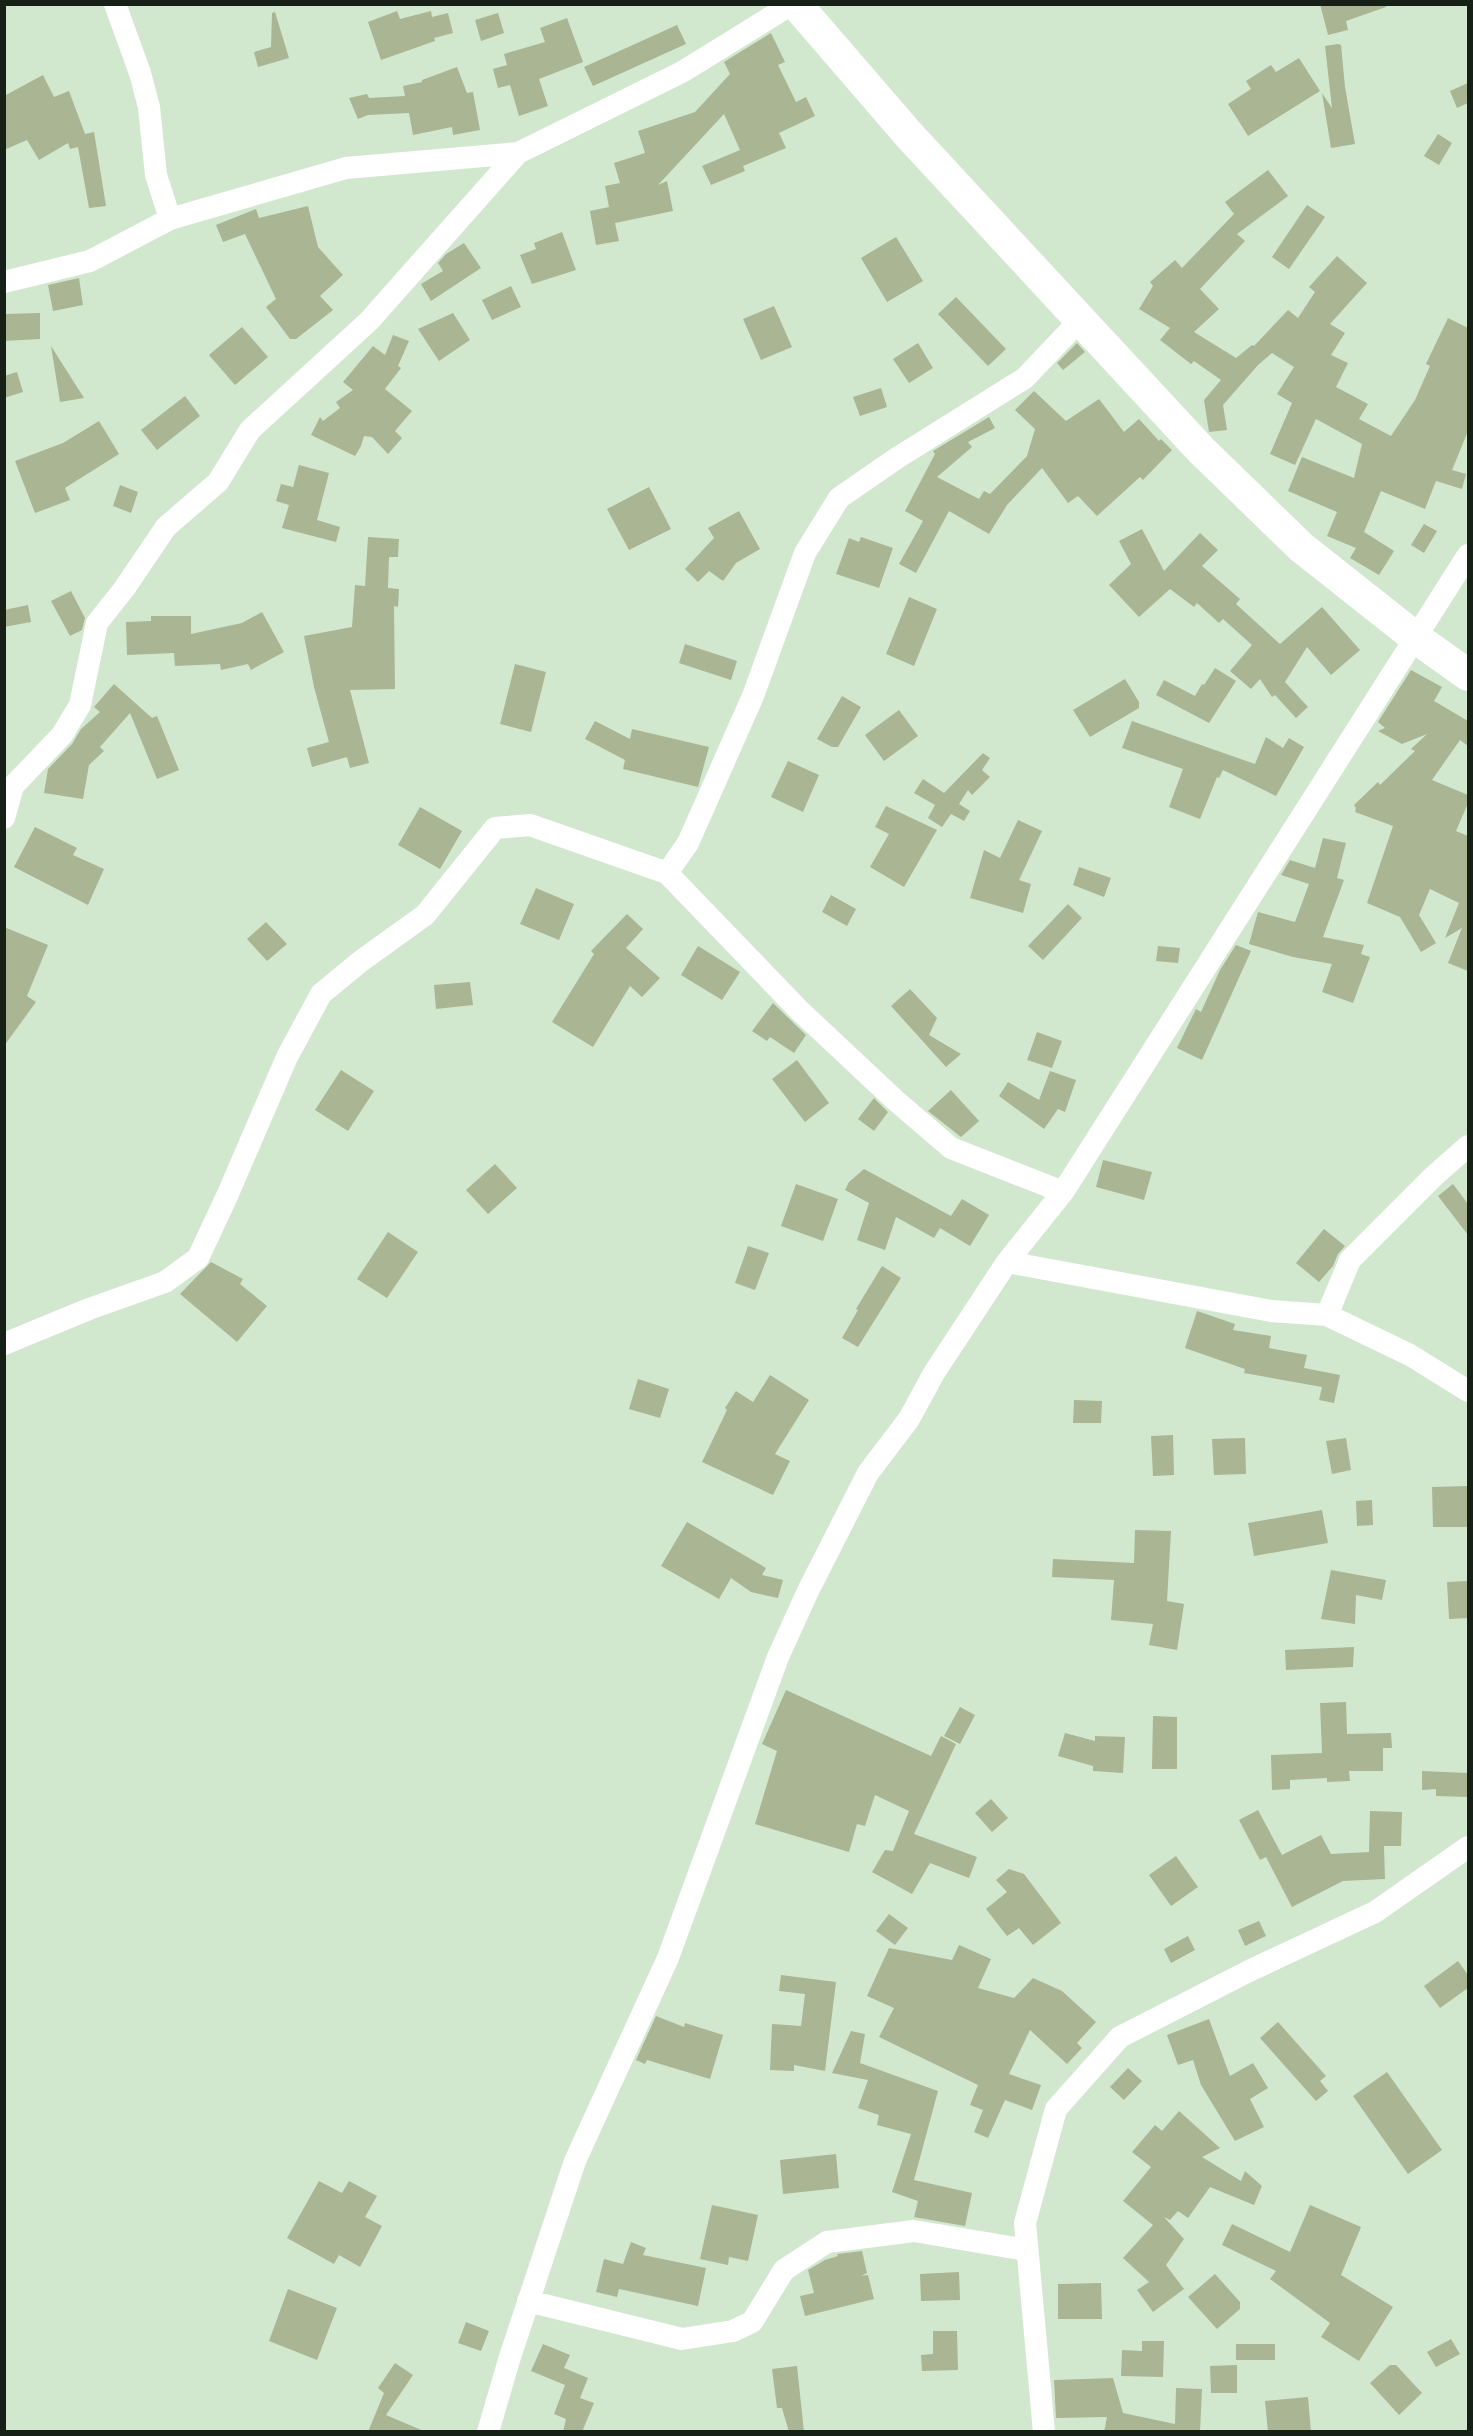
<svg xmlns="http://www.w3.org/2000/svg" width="1473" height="2436" viewBox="0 0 1473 2436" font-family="'Archivo Narrow',sans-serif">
<rect width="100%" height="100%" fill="#d1e8cf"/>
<path fill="#a9b593" d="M1320,4h66v3l-40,14 2,9 -20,5z
M397,11l3,8 31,-8 1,6 16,-4 5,20 -19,5 1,3 -54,19 -13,-38z
M275,12l14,46 -31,9 -4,-15 17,-5 1,-34z
M498,13l6,20 -23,8 -6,-21z
M567,18l16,44 -44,17 9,27 -29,10 -9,-31 -12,3 -5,-19 14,-4 -3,-11 41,-12 -5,-14z
M677,25l9,19 -93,42 -9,-19z
M771,33l14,29 -7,3 18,37 10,-5 9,19 -36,17 7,15 -43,18 2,5 -34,14 -9,-19 38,-16 -16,-36 -66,71 9,-4 6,30 -58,12 4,18 -23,4 -6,-34 19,-4 -4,-21 15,-3 -6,-20 31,-10 -7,-22 57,-19 35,-38 -6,-12z
M1338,44l3,1 4,42 10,57 -24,4 -9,-55 10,15 -7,-62z
M1299,58l21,33 -72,45 -20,-32 23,-15 -5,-8 25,-16 5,7z
M457,67l10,26 6,-1 7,38 -27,5 -1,-8 -39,8 -4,-22 -41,2 -10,4 -9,-21 18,-4 2,4 36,-2 -2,-10 19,-4v-2z
M43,75l11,22 15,-6 16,43 9,-2 12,74 -17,2 -11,-61 -8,2 -2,-6 -29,17 -12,-20 -23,10v-54z
M1468,83v20l-11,5 -7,-17z
M1438,134l14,9 -13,22 -15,-9z
M1268,170l20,26 -51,38 8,7 -45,48 19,20 -25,23 42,26 16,-13 2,1 34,-36 10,8 17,-26 -6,-5 28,-31 30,27 -37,41 15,9 -14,22 17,8 -12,24 32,17 -9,15 32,17 24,-36 15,-34 -4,-2 22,-46 20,10v103l-16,39 14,4 -4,15 -26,-8 -11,28 -44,-18 -17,41 30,19 -15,24 -29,-17 6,-10 -29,-12 10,-24 -49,-21 14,-34 52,21 8,-34 -46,-25 -21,46 -25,-11 22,-51 -15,-9 17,-27 -22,-14 -14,12 -35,40 4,25 -18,2 -5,-32 17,-20 -27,-19 -3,3 -31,-24 10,-12 -31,-19 14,-23 -3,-4 25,-22 7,8 52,-54 -9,-12z
M1307,205l18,12 -36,52 -17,-12z
M308,206l10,41 25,28 -23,21 13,14 -37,29h-6l-24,-32 10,-8 -31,-65 -22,8 -7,-17 40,-16 3,9z
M562,232l14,38 -44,14 -12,-29 16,-6 -2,-6z
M896,237l27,44 -36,21 -26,-44z
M464,243l17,25 -50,33 -10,-17 22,-13 -5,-8 8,-9z
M79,278l4,27 -30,6 -5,-26z
M511,286l10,21 -29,13 -10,-20z
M956,297l50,52 -18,17 -50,-52z
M774,306l18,41 -31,13 -18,-41z
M40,313v26l-36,2v-27z
M453,313l17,27 -31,21 -21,-32z
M242,327l26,30 -33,28 -26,-30z
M393,335l16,6 -11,25 3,2 -16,21 27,22 -17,20 7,7 -14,16 -16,-17 -8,-1 -3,10 -6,10 -44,-21 9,-18 3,4 17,-13 -4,-6 17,-12 -10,-8 30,-36 12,9z
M918,343l15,25 -24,15 -16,-24z
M1077,343l8,9 -22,18 -6,-7z
M51,346l33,52 -24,4z
M17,372l6,20 -19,6v-22z
M881,388l6,19 -27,9 -7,-19z
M1034,391l32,30 33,-22 25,33 15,-13 20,22 2,-2 11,11 -29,30 -3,-3 -43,39 -19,-20 -10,7 -26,-35 -35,37 -18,29 -40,-23 -33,62 -17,-9 24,-43 -18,-10 30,-57 -2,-3 56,-34 6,11 -27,14 4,5 -35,30 42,22 5,-8 6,3 37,-38 8,-27 -20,-19z
M185,396l15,20 -43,34 -16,-20z
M99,421l20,33 -54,34 5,12 -35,13 -20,-52 48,-18z
M299,465l30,8 -12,47 23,7 -4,15 -54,-14 7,-23 -13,-4 5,-17 12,3z
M120,485l18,7 -7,21 -18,-7z
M649,487l22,42 -42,21 -22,-41z
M739,511l21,38 -24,14 -13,18 -14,-10 -11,11 -13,-13 29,-31 -6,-10z
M1424,524l13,7 -13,22 -13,-8z
M1142,529l22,42 36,-38 18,17 -16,16 38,33 -4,5 44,40 42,-37 38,43 -29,25 -24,-28 -22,35 23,25 -12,11 -21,-23 -3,2 -12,-18 -9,10 -21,-18 22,-26 -29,-26 -4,4 -22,-20 -3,4 -24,-18 -31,28 -30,-32 22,-21 -12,-23z
M368,537l31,2 -1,18h-9l-1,31 11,1 -1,18 -4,-1 1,83 -45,1 19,73 -19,5 -3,-11 -35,10 -5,-19 22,-6 -15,-55 -10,-51 48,-9 3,-42 10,1z
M861,537l32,11 -14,40 -43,-14 13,-36 10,4z
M71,591l14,27 -3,12 -12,6 -19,-35z
M909,597l28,12 -23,57 -28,-12z
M28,605l3,17 -27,5v-17z
M262,612l22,40 -33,18 -3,-6 -27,6 -1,-6 -45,2 -1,-13 -47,2 -1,-33 25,-1v-5h40v18l51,-11z
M685,644l52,17 -6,19 -52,-17z
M515,664l31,8 -15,60 -31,-8z
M1215,668l21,13 -27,42 -53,-28 8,-15 31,16 7,-12 2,1z
M1411,670l31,17 -8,14 34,20v25l-8,-6 -28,40 36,15v8l-12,28 12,5v135l-20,-8 14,-35 -17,10 14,-35 -29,-14 -11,26 17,28 -15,9 -21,-35 -33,-14 26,-77 -38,-14 1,-4 -2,-3 24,-23 2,3 35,-34 -4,-2 16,-15 -25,10 -24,-13 7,-3 -7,-6z
M1125,679l14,23v6l-49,29 -17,-27z
M114,684l38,34 5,-2 22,54 -22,9 -27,-66 -30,34 4,4 -15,14 -6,34 -39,-6 4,-24 24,-25 9,-15 19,-17 -6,-5z
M842,696l19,11 -23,40h-6l-15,-8z
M899,710l19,26 -34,25 -19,-26z
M595,721l35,18 2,-10 77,18 -11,40 -75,-18 2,-9 -40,-21z
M1132,721l123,43 11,-27 17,11 6,-10 15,9 -28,49 -53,-26 -4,8 -2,-1 -17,42 -31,-12 14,-38 -61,-21z
M983,753l7,5 -8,12 8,7 -18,18 -4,-5 -9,14 11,7 -6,10 -13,-7 -9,13 -14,-9 7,-13 -21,-12 9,-14 21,14z
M788,761l31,14 -16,37 -32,-15z
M886,806l51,24 -33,57 -34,-20 19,-33 -14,-7z
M420,807l42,24 -22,38 -42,-24z
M1018,820l24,11 -23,49 12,4 -8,29 -53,-15 14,-48 16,8z
M35,827l42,21 -4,7 31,14 -16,36 -74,-38z
M1323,838l23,5 -9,35 7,2 -21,57 41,8 -3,9 9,3 -17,46 -31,-11 10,-28 -39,-7 -44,-13 9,-32 37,10 14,-38 -28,-9 9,-15 25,8z
M1079,867l32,11 -7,19 -31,-12z
M536,888l38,16 -15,36 -39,-16z
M831,895l25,14 -9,17 -25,-14z
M1068,904l14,14 -39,42 -15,-14z
M627,914l16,15 -17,19 34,30 -18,19 -12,-11 -37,61 -41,-25 42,-68 -3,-3z
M266,922l21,22 -20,17 -20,-22z
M4,927l44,18 -21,51 9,6 -32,44z
M1236,945l15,6 -49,109 -25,-12 19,-39 5,3 19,-42z
M698,946l42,26 -18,28 -41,-25z
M1158,946l22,2 -2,15 -22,-2z
M470,982l3,23 -37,4 -2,-24z
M910,989l27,29 -8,17 32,19 -15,13 -55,-61z
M773,1003l33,32 -12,18 -24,-16 -3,4 -15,-10z
M1037,1032l25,9 -10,27 -25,-8z
M797,1060l32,43 -24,19 -33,-43z
M341,1070l33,21 -26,40 -33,-21z
M1050,1071l26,9 -11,32 -7,-3 -14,20 -45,-33 9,-14 31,18z
M951,1090l28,31 -18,16 -33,-26z
M874,1098l14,14 -14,19 -16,-12z
M1103,1160l49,12 -8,28 -48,-13z
M495,1164l22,24 -29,26 -22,-24z
M864,1169l87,47 11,-17 27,16 -19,31 -30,-18 -6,10 -38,-21 -11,33 -28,-10 12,-37 -24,-13 4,-8z
M796,1184l42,15 -15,42 -42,-15z
M1453,1184l15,20v31l-30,-39z
M1324,1229l21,17 -7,8 -5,12 -14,16 -23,-19z
M388,1232l30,20 -31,46 -30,-19z
M748,1246l21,7 -14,37 -20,-7z
M211,1262l32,17 -3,5 27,22 -30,36 -57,-48z
M882,1266l19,12 -43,69 -16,-9 16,-28 -2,-1z
M1197,1311l38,13 -2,6 38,6 -2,12 38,7 -3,13 36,7 -6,28 -15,-3 3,-13 -78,-14 1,-4 -60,-21z
M770,1375l39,25 -34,54 15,7 -17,34 -71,-33 25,-52 -2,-2 11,-17 17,11z
M638,1379l31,10 -9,29 -31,-9z
M1074,1400l28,1 -1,22h-28z
M1173,1435l1,40 -21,1 -2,-40z
M1245,1438l1,36 -32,1 -2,-36z
M1346,1438l5,32 -19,4 -6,-33z
M1468,1486v41h-35l-1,-40z
M1372,1500l1,25 -16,1 -1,-25z
M1322,1510l6,33 -74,13 -6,-33z
M687,1522l79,46 -4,7 21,5 -5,18 -27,-6 -20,-14 -12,21 -58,-33z
M1135,1530l36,1 -4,70 17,3 -7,46 -28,-5 4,-21 -42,-4 3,-40 -62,-3 1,-18 81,4z
M1331,1570l55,10 -4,20 -26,-5 -1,29 -34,-5z
M1468,1581v37l-19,1 -2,-37z
M1354,1647l-1,20 -67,3 -1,-20z
M786,1690l145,66 10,-20 15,8 -42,90 63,23 -8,21 -39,-15 -18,31 -40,-22 13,-22 8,1 16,-40 -34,-16 -10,31 -8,-2 -8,28 -94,-28 22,-73 -15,-7z
M1346,1702l1,32 44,-1 1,15h-9v23h-34l1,10 -23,1v-4l-37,2v9l-18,1 -1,-35 51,-2 -2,-50z
M960,1707l15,8 -15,29 -16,-8z
M1153,1716l24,1v52h-25z
M1065,1733l30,8v-5l30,1 -2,36 -30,-2v-5l-35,-10z
M1422,1771l46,2v24l-32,-1v-7l-14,1z
M991,1799l17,19 -16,14 -17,-19z
M1258,1810l24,45 39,-20 10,19 38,-2 1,-41 32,1 -1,34h-17l1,33 -42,2 -51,26 -26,-50 -6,3 -21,-40z
M1176,1856l22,31 -27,19 -22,-31z
M1009,1869l15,5 37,49 -28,22 -14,-17 -12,8 -21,-27 21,-17 -11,-12z
M889,1914l19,14 -13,17 -19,-14z
M1259,1921l7,15 -21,10 -7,-16z
M1188,1936l7,14 -24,13 -7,-14z
M959,1945l32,14 -13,29 36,10 19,-20 29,13 34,31 -19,21 5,5 -15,16 -37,-34 -21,44 32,11 -9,25 -27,-10 -17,38 -14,-6 9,-22 -13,-5 8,-20 -99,-48 15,-29 -27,-12 22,-48 63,12z
M1458,1961l10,14v13l-28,20 -16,-22z
M781,1975l55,7 -11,89 -31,-6v6l-24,-1 2,-46 29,2 4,-32 -26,-3z
M656,2016l28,11 1,-4 38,12 -13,44 -63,-19 -2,4 -9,-4z
M1209,2019l21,57 23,-13 15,25 -18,11 14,28 -29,14 -34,-56 -8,-25 -15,5 -11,-30z
M1278,2022l48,54 -6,5 8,10 -12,10 -56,-63z
M851,2031l14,3 -5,29 78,28 -24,89 58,13 -7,33 -51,-9 4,-16 -26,-9 19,-58 -34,-9 2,-10 -21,-7 10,-28 -36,-7z
M1128,2068l14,13 -18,19 -14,-13z
M1387,2072l55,78 -34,24 -55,-78z
M1179,2111l41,37 -18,9 39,24 4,-10 17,15 -8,19 -44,-18 -22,31 -10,-7 -8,9 -6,-3 20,22 -18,26 18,24 -31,23 -16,-22 12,-8 -26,-24 30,-33 -30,-24 28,-34 -19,-15 23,-27 7,6z
M836,2154l3,34 -56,6 -3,-34z
M319,2181l23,12 7,-12 28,15 -12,21 17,9 -22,41 -21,-12 -5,9 -47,-26z
M712,2205l46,10 -10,46 -19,-4 -1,8 -28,-6z
M1310,2205l51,22 -20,48 52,32 -34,54 -38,-24 9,-14 -60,-44 6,-8 -54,-26 10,-21 58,28z
M631,2242l15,6 -3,7 63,13 -8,38 -79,-17 -2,8 -21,-5 8,-33 19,5z
M862,2251l5,22 -6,3 7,-1 6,24 -69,17 -5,-20 14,-3 -6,-23 17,-10 13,-4 -1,-2z
M959,2272l1,28 -39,1 -1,-27z
M1215,2274l25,28v7l-23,20 -29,-32z
M1101,2283l1,36h-44v-35z
M288,2289l49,19 -20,52 -48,-19z
M466,2322l23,9 -8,20 -23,-8z
M933,2331h24l1,39 -36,1 -1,-16 12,-1z
M1451,2339l9,15 -24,13 -9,-15z
M1142,2341h22l-1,36 -42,-1 1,-26 20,1z
M543,2344l27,11 -6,13 24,10 -8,20 14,5 -12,29h-19l3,-13 -12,-5 11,-29 -34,-14z
M1236,2344h39v16h-39z
M395,2363l18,12 -27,40 40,17h-58l16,-39 -6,-5z
M1237,2365v28h-26l-1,-27z
M1390,2365h6l26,28 -23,22 -29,-32z
M797,2366l7,66h-15l-7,-24h-5l-5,-39z
M1113,2378l10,35 52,11 1,-36 26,1 -2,43h-96l3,-15 -51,1 -2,-38z
M1308,2397l3,35h-43l-3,-31z"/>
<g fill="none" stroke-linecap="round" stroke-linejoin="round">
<path stroke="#fff" stroke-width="22" d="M115,4l25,69 9,34 7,68 14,44
M4,282l86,-21 80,-42 176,-51 172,-15 164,-81 110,-68
M4,818l9,-32 49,-51 18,-30 17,-82 27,-34 42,-62 52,-45 32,-52 119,-109 149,-168
M667,873l21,-30 65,-147 52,-143 34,-55 58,-40 128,-80 54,-57
M1007,1262l264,49 56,4 83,40 58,36
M1327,1315l23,-55 84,-84 34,-30
M4,1344l85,-35 76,-27 33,-24 29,-62 60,-139 34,-63 40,-33 64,-46 70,-87 35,-3 137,48 132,137 96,90 56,48 112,44
M528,2301l154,38 51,-8 19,-9 32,-52 43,-28 87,-11 113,19
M488,2432l21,-72 66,-199 93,-203 110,-301 30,-66 60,-118 41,-54 25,-46 73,-111 56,-70 405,-637
M1044,2432l-19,-209 31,-114 64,-72 129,-66 126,-59 93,-65"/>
<path stroke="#fff" stroke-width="32" d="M796,4l113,131 292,315 100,97 115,91 52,37"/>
</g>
<rect width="1473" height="2436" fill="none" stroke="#172017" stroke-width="12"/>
</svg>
